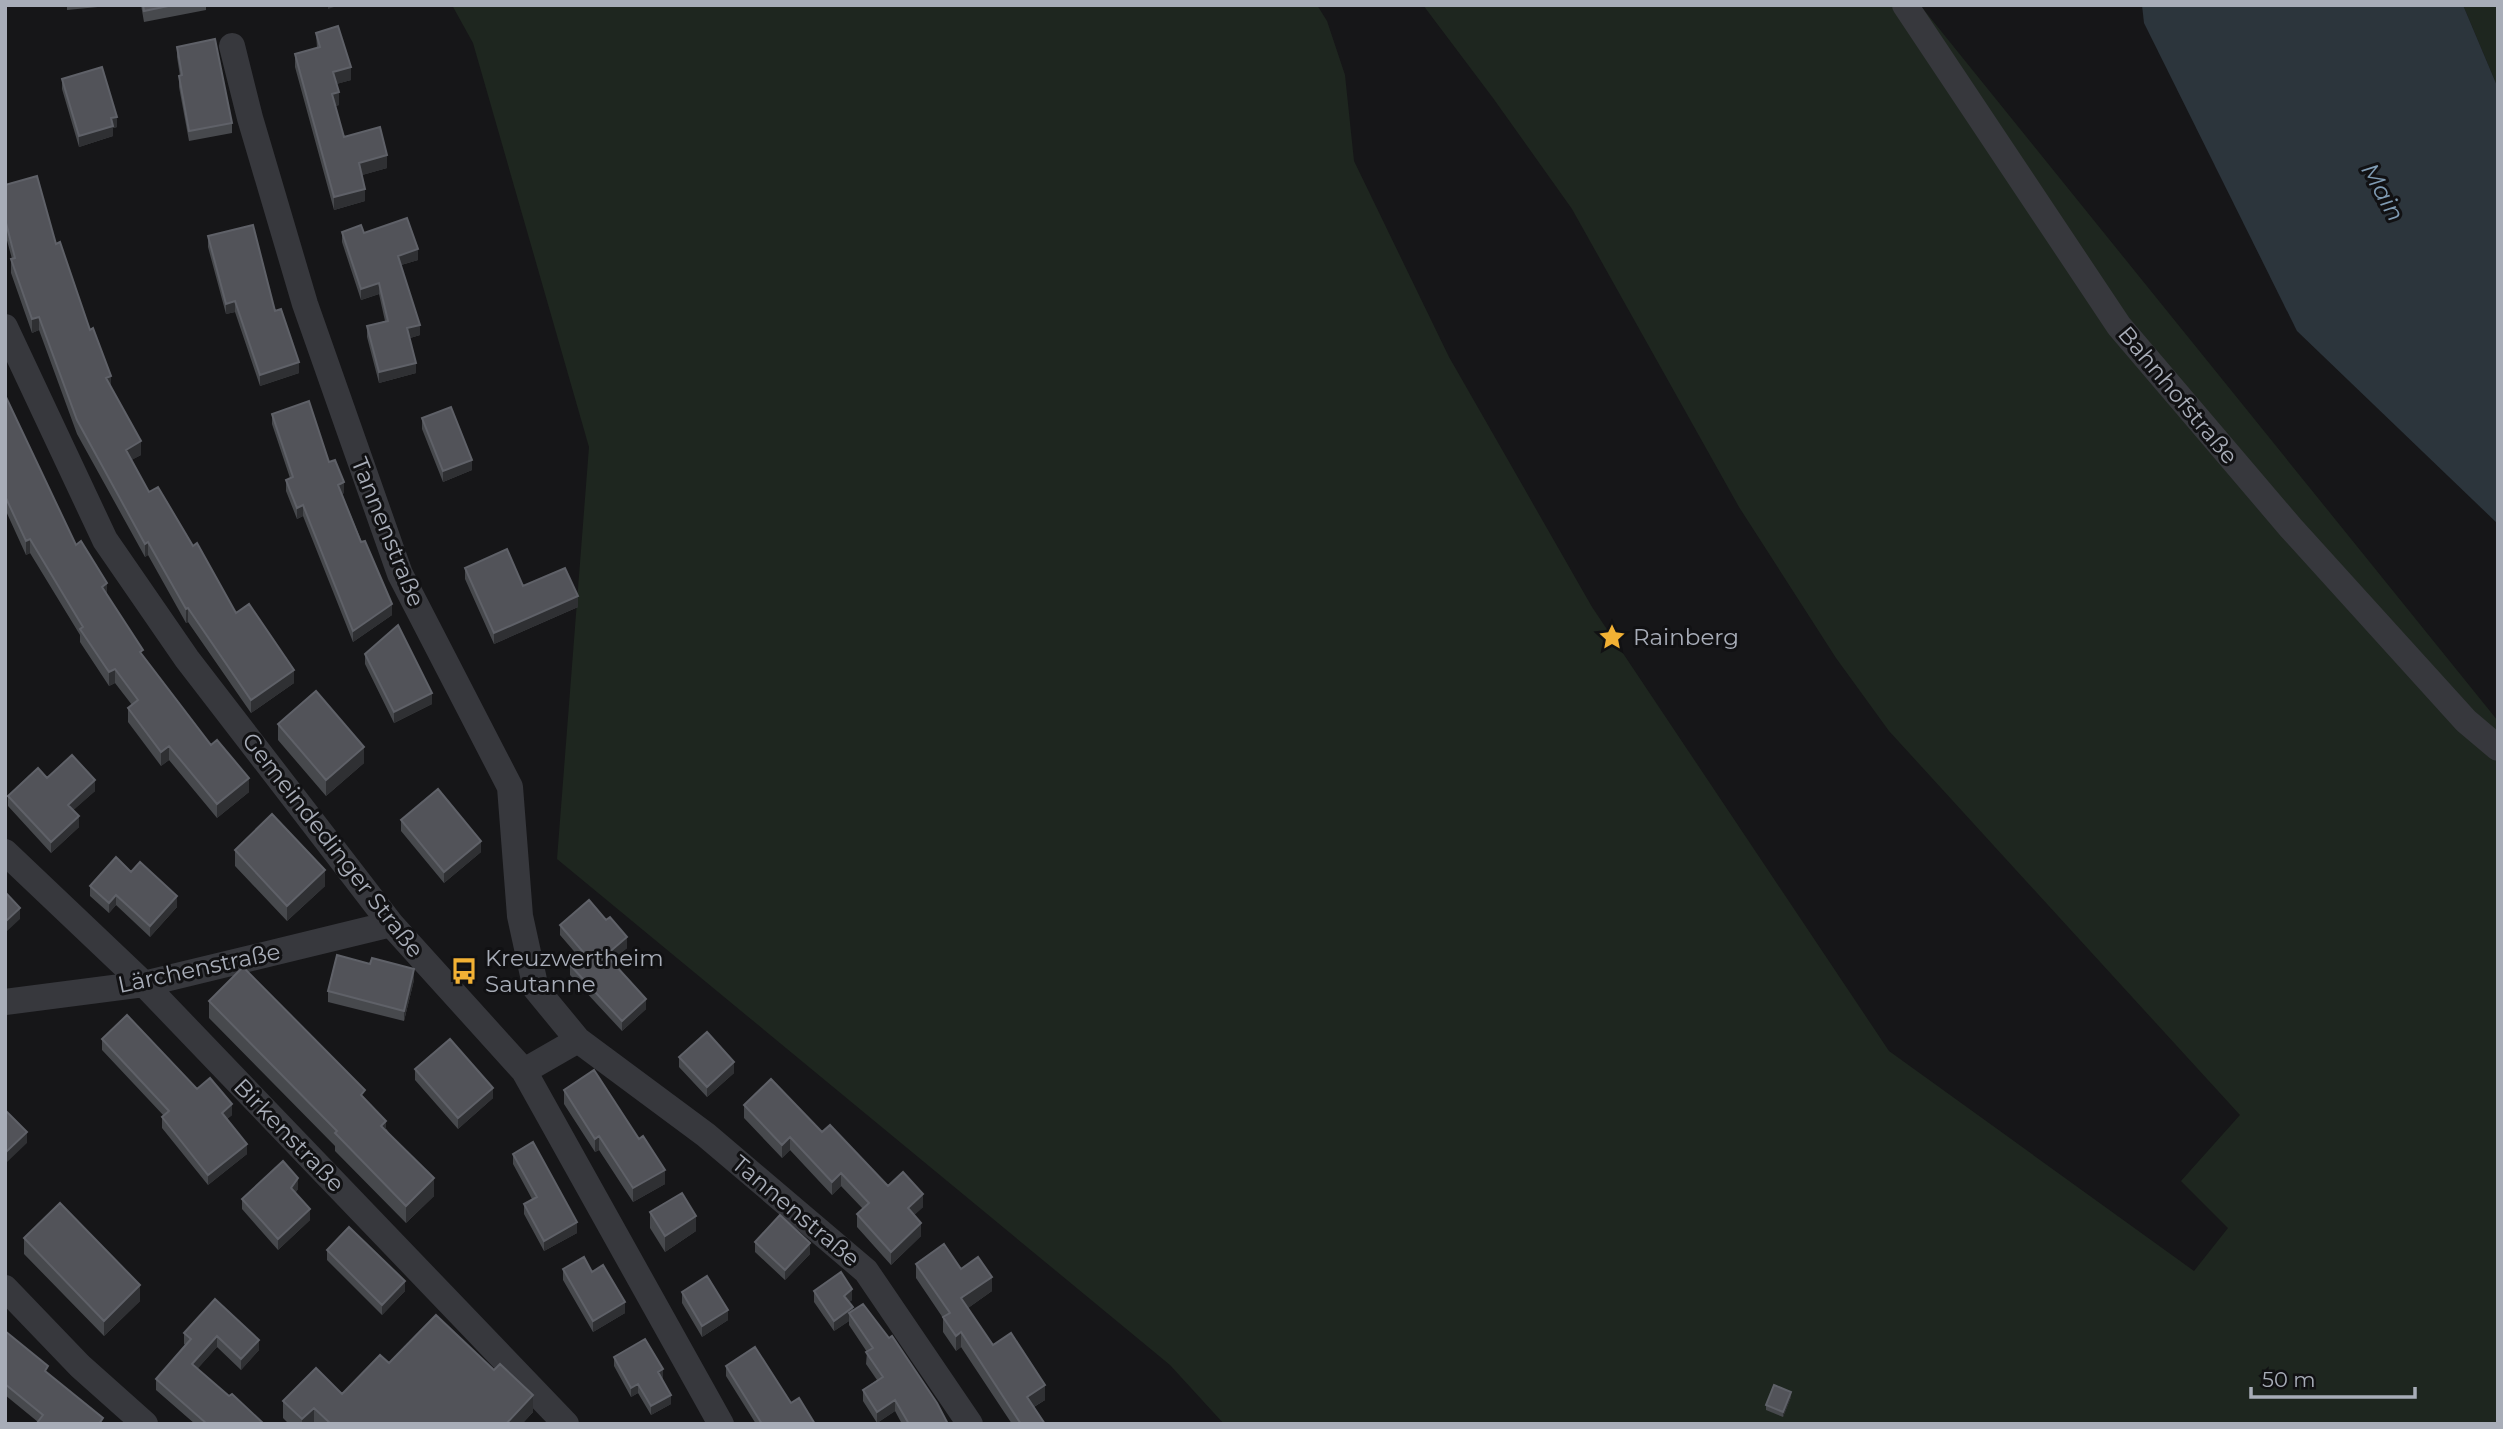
<svg xmlns="http://www.w3.org/2000/svg" width="2503" height="1429" viewBox="0 0 2503 1429" font-family="Montserrat,sans-serif">
<rect width="100%" height="100%" fill="#161618"/>
<path fill="#1e261f" d="M452,5h865l10,16 18,54 9,86 95,196 143,250 297,444 305,220 34,-43 -47,-47 59,-66 -351,-384 -53,-73 -97,-151 -167,-298 -79,-111 -70,-93h497l578,716v703h-1274l-54,-59 -613,-506 32,-412 -116,-404z
M2463,5h35v83z"/>
<path fill="#2c353c" d="M2142,5h321l35,83v436l-201,-193 -153,-308z"/>
<g fill="none" stroke-linecap="round" stroke-linejoin="round">
<path stroke="#37383d" stroke-width="26" d="M1905,5l214,321 172,202 175,193 32,27
M232,46l18,72 55,186 95,270 110,213 10,129 16,73 42,51 128,95 160,136 104,153
M5,327l100,213 82,119 204,265 133,147 197,353
M5,852l139,132 422,440
M5,1002l139,-18 247,-60
M524,1071l54,-31
M5,1288l75,78 65,58"/>
</g>
<path fill="#47494d" d="M67,5h31v2l-31,3z
M141,5h65v5l-62,12z
M316,33l35,47 -15,4 3,21 -4,1 9,31 43,31 -25,7 3,26 -31,9 -39,-143v-13l22,-6z
M177,47l55,76v10l-43,8 -10,-54v-11h1l-3,-19z
M62,79l55,48 -4,1v8l-34,11 -17,-58z
M5,185l51,59 55,143 30,68 -10,5 18,32 44,54 43,67 58,70 -43,30 -63,-91 -2,1 -38,-68 -3,2 -68,-123 -38,-104 -7,3 -21,-60v-14h1l-7,-26z
M342,232l22,1 54,27 -17,5 19,70 -10,3 6,35 -37,10 -12,-46v-11l18,-5 -6,-27 -18,6 -19,-58z
M208,236l67,75 24,62 -39,13 -25,-74 -9,2 -18,-67z
M5,395l71,150 67,111 68,89 38,47 -32,26 -48,-58 -8,6 -33,-44v-14l4,-3 -17,-22 -6,3 -29,-44v-7l-50,-82 -4,2 -21,-46z
M272,414l57,48 15,31 -2,1 50,121 -39,27 -50,-126 -6,3 -11,-28v-11l4,-2 -18,-54z
M422,418l50,52 -29,12 -21,-53z
M465,568l58,18 55,21 -84,37 -29,-65z
M365,654l67,50 -38,19 -29,-59z
M278,724l86,39 -38,33 -48,-56z
M47,778l48,13 -22,19 6,17 -28,26 -43,-47v-10z
M401,820l80,32 -37,31 -43,-52z
M235,850l90,36 -38,35 -52,-55z
M131,872l46,35 -27,30 -34,-32 -7,8 -19,-17v-10z
M560,925l67,23 -16,13 35,48 -24,22 -52,-56v-10l9,-8 -19,-22z
M414,980l-10,41 -76,-19v-11z
M209,1001l156,98 69,97 -28,27 -71,-72v-5l-126,-128z
M102,1039l95,50 35,26 -5,4 20,35 -39,31 -46,-57v-11l2,-1 -62,-66z
M679,1057l55,16 -27,24 -28,-30z
M415,1069l78,29 -35,31 -43,-49z
M564,1090l101,94 -32,18 -34,-52 -4,2 -31,-48z
M744,1105l78,27 66,54 35,21 -9,8 7,21 -30,29 -34,-38v-13l6,-5 -22,-23 -9,9 -42,-45 -8,8 -38,-40z
M513,1154l64,79 -33,18 -20,-37v-10l8,-5 -19,-35z
M298,1189l-3,4 15,27 -32,30 -36,-41v-10z
M650,1212l46,19 -31,21 -15,-24z
M24,1238l116,63 -36,35 -80,-82z
M755,1242l55,12 -25,26 -30,-28z
M327,1250l78,41 -23,24 -55,-55z
M916,1264l76,27 -24,17 25,37 52,55 -11,7 11,17h-33l-51,-77 -5,4 -13,-19v-14l-27,-40z
M563,1269l29,3 33,41 -32,19 -30,-52z
M814,1291l38,9 -3,2 4,9 95,113h-46l-7,-13 -18,12 -14,-22v-11l14,-10 -11,-16 1,-12 -18,-27v-4l-15,10 -20,-29z
M682,1292l46,28 -26,17 -20,-34z
M215,1299l44,51 -18,20 -24,-23 -20,22 67,55h-69l-39,-34v-11l29,-34 -1,-1v-11z
M5,1331l43,43 55,50 -65,-2 -33,-27z
M614,1357l49,22h-1l9,25 -20,11 -13,-22 -7,4 -17,-31z
M389,1363l144,49 -11,12h-233l-6,-6v-17l59,-7z
M726,1366l65,37 24,21h-59l-30,-48z
M1791,1397l-8,20 -17,-7v-5z"/>
<path fill="#2f3033" d="M328,5h12l-12,4z
M351,67v13l-18,5v-13z
M339,92v13l-7,2v-13z
M117,117v10l-4,1v8l-34,11v-11l32,-18z
M387,155v13l-28,8v-13z
M365,189v12l-31,9v-13z
M418,249v11l-20,6v-10z
M379,283v11l-18,6v-11z
M235,301v11l-9,2v-10z
M39,317v13l-7,3v-14z
M420,325v10l-13,4v-11z
M299,362v11l-39,13v-11z
M416,363v10l-37,10v-11z
M111,376v14l-5,-12z
M141,441v14l-15,8v-13z
M472,460v10l-29,12v-11z
M344,482v11l-6,2v-10z
M303,505v11l-6,3v-11z
M30,539v14l-4,2v-14z
M148,542v13l-3,2v-13z
M107,583v14l-5,-10z
M578,596v11l-84,37v-11z
M392,604v11l-39,27v-11z
M188,608v14l-2,1v-14z
M115,669v14l-6,3v-14z
M294,670v13l-43,30v-13z
M7,675v16l-2,1v-16z
M432,693v11l-38,19v-11z
M169,746v14l-8,6v-14z
M364,747v16l-38,33v-16z
M249,778v14l-32,26v-14z
M95,780v11l-27,24v-10z
M79,816v11l-28,26v-11z
M481,841v11l-37,31v-11z
M325,870v16l-38,35v-15z
M116,895v10l-7,8v-10z
M177,896v11l-27,30v-11z
M20,908v11l-15,14v-11z
M627,937v11l-21,17v-10z
M414,969v11l-10,41v-10z
M646,999v10l-24,22v-10z
M734,1062v11l-27,24v-10z
M7,1081v10l-2,2v-11z
M493,1088v10l-35,31v-11z
M232,1104v11l-10,8v-10z
M386,1121v18l-5,-13z
M27,1132v11l-22,21v-11z
M599,1136v14l-4,2v-13z
M790,1137v13l-8,8v-13z
M247,1144v10l-39,31v-10z
M665,1170v14l-32,18v-14z
M841,1173v13l-9,9v-13z
M298,1178v11l-7,10v-11z
M434,1178v18l-28,27v-17z
M923,1194v13l-15,14v-13z
M310,1209v11l-32,30v-11z
M696,1216v15l-31,21v-16z
M577,1222v11l-33,18v-10z
M921,1223v13l-30,29v-13z
M810,1243v11l-25,26v-10z
M992,1277v14l-31,22v-15z
M405,1281v10l-23,24v-10z
M140,1285v16l-36,35v-15z
M852,1289v11l-8,7v-11z
M625,1302v11l-32,19v-11z
M853,1307v11l-4,-5v8l-15,10v-10z
M728,1310v10l-26,17v-11z
M961,1332v15l-5,4v-15z
M217,1336v11l-25,28v-11z
M259,1340v10l-18,20v-11z
M663,1369v10l-5,3v-10z
M638,1384v9l-7,4v-9z
M1045,1385v15l-18,11v-14z
M1791,1392v5l-8,20v-5z
M533,1395v17l-11,12h-16z
M671,1395v9l-20,11v-9z
M895,1400v11l-18,12v-11z
M314,1408v16h-12v-5z"/>
<path fill="#525359" stroke="#5f6168" stroke-width="2" d="M143,5h30l-29,6z
M338,26l13,41 -18,5 6,20 -7,2 12,43 36,-10 7,28 -28,8 6,26 -31,8 -39,-143 25,-7 -4,-14z
M215,39l17,84 -43,8 -10,-55 3,-1 -5,-28z
M102,67l15,50 -6,1 2,8 -34,10 -17,-57z
M37,176l19,68 4,-2 30,88 3,-2 18,48 -5,2 35,63 -15,9 23,42 9,-5 35,59 4,-3 39,70 13,-9 45,66 -43,30 -63,-92 -2,1 -38,-67 -3,2 -68,-124 -38,-103 -7,2 -21,-60 4,-1 -10,-39v-34z
M407,218l11,31 -20,7 22,69 -13,3 9,35 -37,9 -12,-46 21,-5 -9,-38 -18,6 -19,-57 19,-7 3,8z
M253,225l22,86 6,-2 18,53 -39,13 -25,-74 -9,3 -18,-68z
M5,395l71,150 5,-4 26,42 -5,4 41,63 -3,2 71,93 6,-5 32,38 -32,26 -48,-58 -8,6 -33,-44 10,-8 -23,-31 -6,3 -29,-43 3,-2 -53,-88 -4,2 -21,-45z
M309,401l20,61 6,-2 9,22 -6,3 23,57 4,-1 27,63 -39,27 -50,-126 -6,3 -11,-28 7,-3 -21,-63z
M451,407l21,53 -29,11 -21,-53z
M507,549l16,37 42,-18 13,28 -84,37 -29,-65z
M398,625l34,68 -38,19 -29,-58z
M316,691l48,56 -38,33 -48,-56z
M72,755l23,25 -27,25 11,11 -28,26 -43,-46 30,-28 9,10z
M438,789l43,52 -37,31 -43,-52z
M272,814l53,56 -38,36 -52,-56z
M116,857l15,15 9,-10 37,34 -27,30 -34,-31 -7,8 -19,-17z
M5,892l15,16 -15,14z
M589,900l17,20 4,-3 17,20 -21,18 40,44 -24,22 -52,-56 14,-12 -24,-28z
M337,955l33,9 2,-6 42,11 -10,42 -76,-20z
M243,967l122,123 -4,5 25,26 -5,5 53,52 -28,28 -71,-73 2,-2 -128,-130z
M127,1015l70,74 13,-11 22,26 -10,9 25,31 -39,31 -46,-58 7,-6 -67,-72z
M707,1032l27,30 -27,25 -28,-30z
M450,1039l43,49 -35,30 -43,-49z
M594,1070l45,69 4,-3 22,34 -32,18 -34,-52 -4,3 -31,-49z
M771,1079l51,53 8,-7 58,61 15,-14 20,22 -15,14 13,15 -30,29 -34,-38 12,-11 -28,-30 -9,9 -42,-45 -8,8 -38,-40z
M5,1110l22,22 -22,21z
M533,1142l44,80 -33,19 -20,-37 13,-7 -24,-43z
M283,1161l15,17 -7,10 19,21 -32,30 -36,-40z
M682,1193l14,23 -31,20 -15,-24z
M60,1203l80,82 -36,36 -80,-83z
M780,1215l30,28 -25,27 -30,-28z
M349,1227l56,54 -23,24 -55,-55z
M944,1244l17,25 17,-12 14,20 -31,21 32,47 18,-12 34,52 -18,12 18,27h-24l-60,-92 -5,4 -13,-19 7,-4 -34,-49z
M584,1257l8,15 11,-7 22,37 -32,19 -30,-52z
M841,1272l11,17 -8,7 9,11 -19,14 -20,-30z
M707,1276l21,34 -26,16 -20,-34z
M215,1299l44,41 -18,19 -24,-23 -25,28 37,32 3,-2 32,30h-57l-51,-45 35,-40 -7,-6z
M863,1304l26,34 3,-2 45,67 11,21h-39l-14,-24 -18,12 -14,-22 20,-13 -17,-25 7,-4 -24,-35z
M436,1315l58,55 6,-6 33,31 -27,29h-175l-17,-16 -12,11 -19,-18 33,-33 26,26 38,-39 9,8z
M5,1331l43,35 -3,5 58,47 -4,6 -62,-1 6,-8 -38,-31z
M645,1339l18,30 -5,3 13,23 -20,11 -13,-22 -7,4 -17,-31z
M755,1347l36,56 8,-5 16,26h-53l-36,-58z
M1774,1385l17,7 -8,20 -17,-7z"/>
<defs>
<symbol id="sight-bare" viewBox="-9 -9 18 18"><path d="M0-6L1.8-2.2L6-1.7L2.9 1.2L3.7 5.4L0 3.3L-3.7 5.4L-2.9 1.2L-6-1.7L-1.8-2.2Z" fill="#f2b134" stroke="#111113" stroke-width="2.5" paint-order="stroke"/></symbol>
<symbol id="bus-bare" viewBox="-9 -9 18 18"><path d="M-5-6H5V4H4V6H2V4H-2V6H-4V4H-5ZM-3.5-4V0h7V-4ZM-3.5 1.2v1.5H-2V1.2ZM2 1.2v1.5H3.5V1.2Z" fill="#f2b134" stroke="#111113" stroke-width="2.5" paint-order="stroke"/></symbol>
</defs>
<g fill-rule="evenodd">
<use href="#sight-bare" x="1593" y="618" width="38" height="38"/>
<use href="#bus-bare" x="445" y="952" width="38" height="38"/>
</g>
<g text-anchor="middle" dominant-baseline="central" stroke-width="6" stroke-linejoin="round" paint-order="stroke">
<g font-size="23" fill="#a8adb8" stroke="#111113">
<text transform="translate(2178 395) rotate(50)">Bahnhofstraße</text>
<text transform="translate(388 532) rotate(68)">Tannenstraße</text>
<text transform="translate(333 845) rotate(52)">Gemeindedinger Straße</text>
<text transform="translate(199 968) rotate(-12)">Lärchenstraße</text>
<text transform="translate(289 1135) rotate(46)">Birkenstraße</text>
<text transform="translate(796 1211) rotate(40)">Tannenstraße</text>
</g>
<g font-size="23" fill="#a8adb8" stroke="#111113" text-anchor="start">
<text x="1633" y="637">Rainberg</text>
<text x="485" y="958">Kreuzwertheim<tspan x="485" dy="26">Sautanne</tspan></text>
</g>
<g font-size="24" font-style="italic" fill="#7f9bb3" stroke="#111113">
<text transform="translate(2383 192) rotate(61)">Main</text>
</g>
</g>
<rect width="2503" height="1429" fill="none" stroke="#a8adb8" stroke-width="14"/>
<path d="M2251 1387v10h164v-10" fill="none" stroke="#a8adb8" stroke-width="3.5"/>
<text x="2262" y="1387" font-size="21" fill="#a8adb8" stroke="#111113" stroke-width="5" paint-order="stroke">50 m</text>
</svg>
